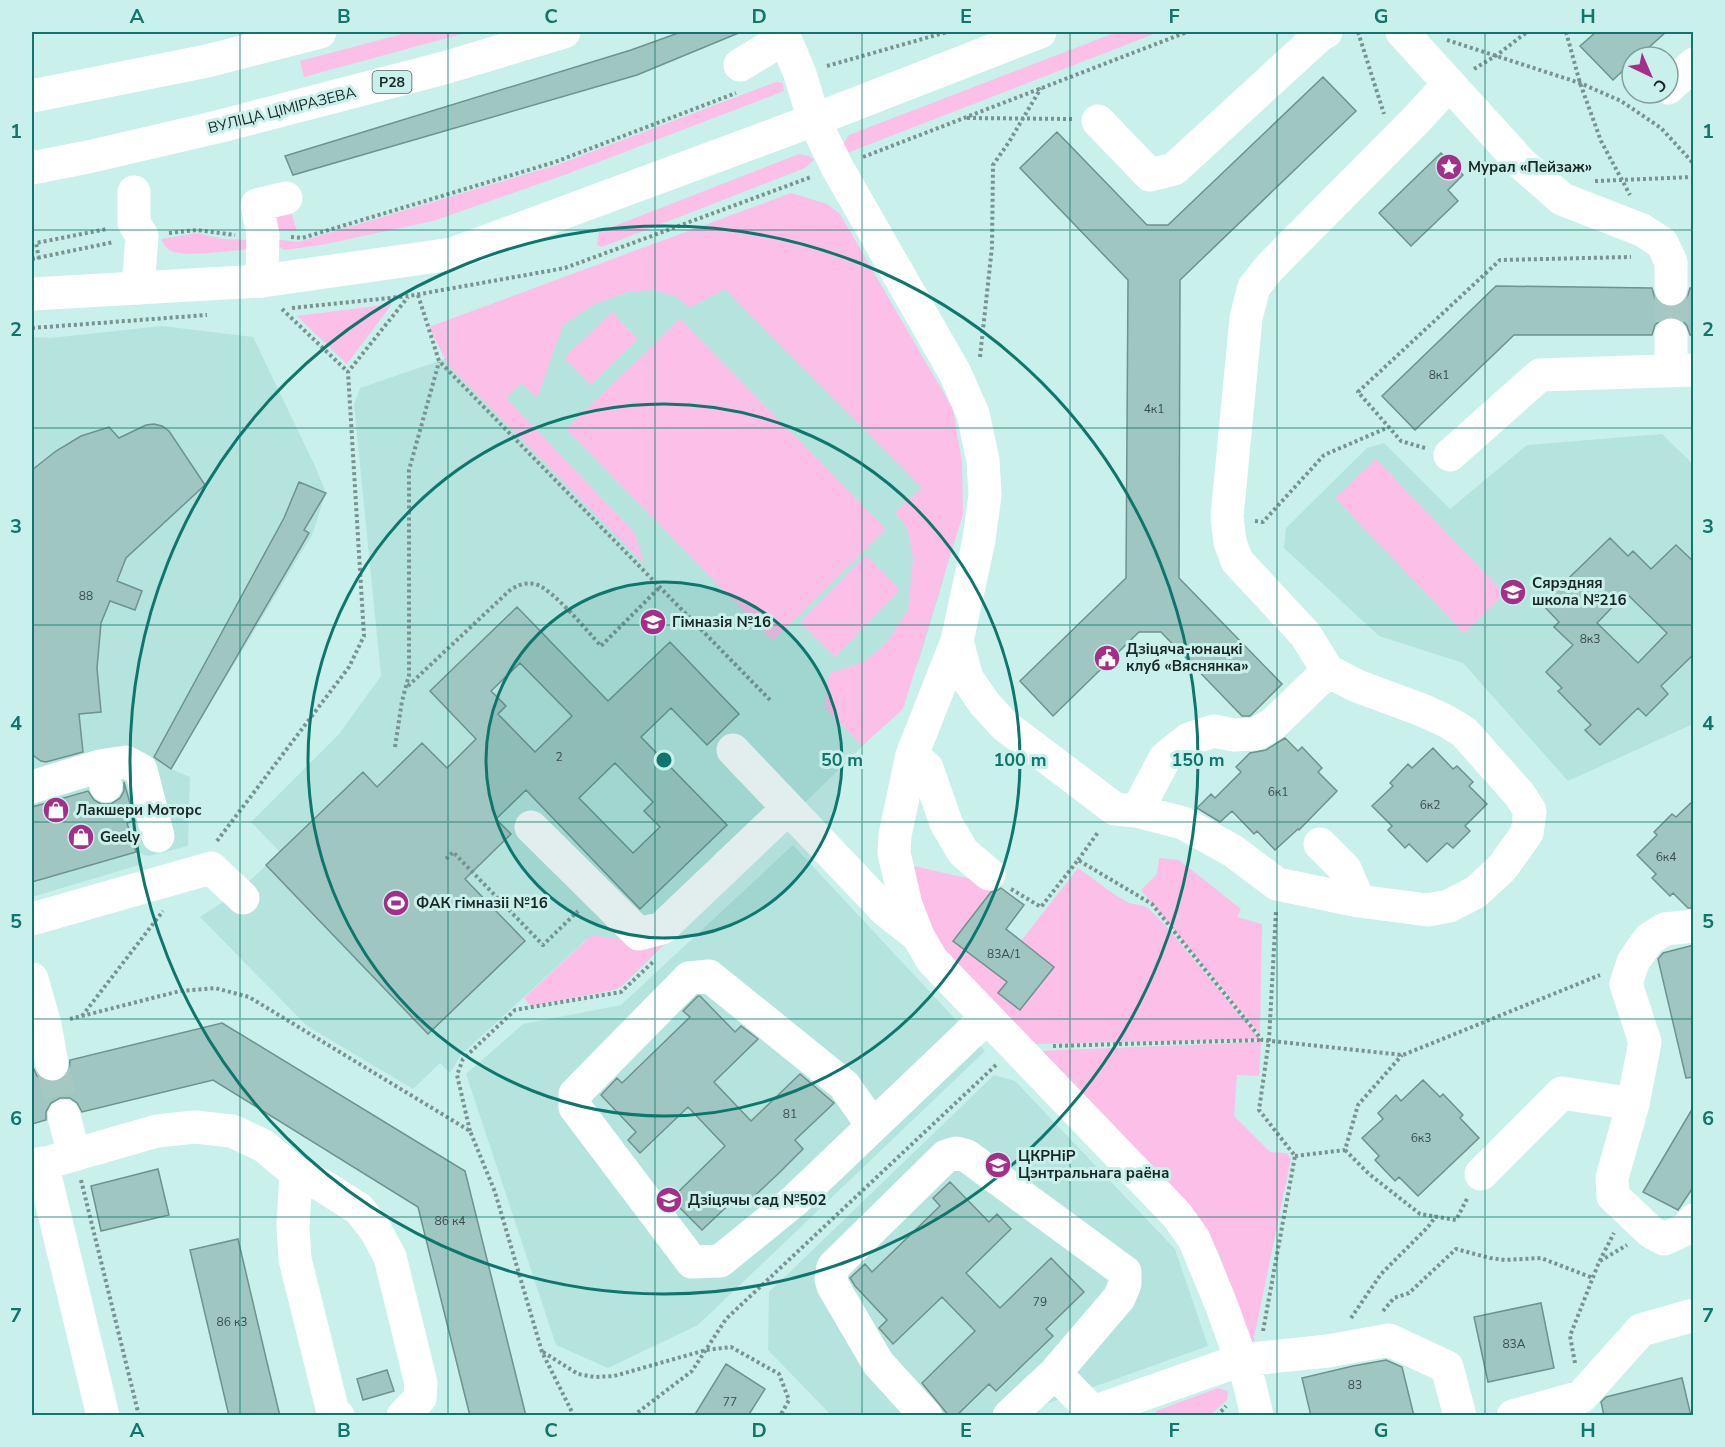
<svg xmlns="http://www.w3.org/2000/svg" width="1725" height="1447" viewBox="0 0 1725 1447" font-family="'Nunito Sans',sans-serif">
<rect width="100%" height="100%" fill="#caf0eb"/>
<path fill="#b5e4de" d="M832,208l128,304 -18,72 -23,76 -27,57 -266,262 -39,-40 -126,116 -11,18 -10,-10 -27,26 -106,-63 -107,-109 38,-25 42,-40 -29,-30 88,-88 42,-58 -27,-271 6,-17 79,-27z
M162,326l91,11 62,129 11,27 -14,42 -141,234 19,8 -2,69 -39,10 -14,-4 4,13 -107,32v-560l18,1z
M1662,434l31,30v260l-125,57 -105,-118 -84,-27 -95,-88 2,-20 81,-80 17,-5 66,66 77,-64z
M793,845l192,206 -287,274 -90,43 -52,-23 -90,-271 57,-50 98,-19z
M994,1075l21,6 160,168 33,97 -165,59 -7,11 -205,-1 -63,-65 1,-58z"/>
<path fill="#fbbfe8" d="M410,32h59l-165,45 -4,-16z
M1117,32h42l-312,121 -8,-3 10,-15z
M776,82l7,1 1,8 -217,83 -134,47 -112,24 -36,5 -9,-5 -4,-6 26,3 7,-2 252,-75z
M799,154l10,2 5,4 -9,8 -203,79 -5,-2 2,-13z
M791,193l36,11 13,10 113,195 9,53 1,52 -60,195 -41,37 -37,-38 4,-35 12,-3 24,-9 22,-19 21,-32 5,-51 -6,-31 -12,-16 27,-24 -197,-199 -36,19 -12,-11 -24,-7 -26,2 -34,13 -30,20 -26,73 -16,-15 -15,15 128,134 11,32 -197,-199 -19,-38z
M288,203l9,28 -28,-1 5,-25z
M197,233l26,6 27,1 2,9c-18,1 -62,8 -78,3 -7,-2 -10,-7 -13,-13z
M392,304l-45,60 -50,-48z
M612,312l26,27 -47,46 -27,-27z
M680,319l206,210 -113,112 -207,-212z
M1376,459l129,135 -41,39 -129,-135z
M866,555l34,35 -65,67 -35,-35z
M1159,858l20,2 62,49 -4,8 25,7 -2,110 -119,-144 16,-16z
M909,865l88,20 -43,56 53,41 -9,11 22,17 34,-43 -33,-26 57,-73 37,27 14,8 18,4 19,19 94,113 -228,5 -94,-97z
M592,935l42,6 33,1 -45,44 -8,4 -83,16 -7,-8z
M1261,1042l-2,34 -22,-1 -3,41 36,36 17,1 4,5 -38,185 -12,-22 -8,-29 -15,-41 -16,-22 -164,-178z
M1218,1388l10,3 -1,9 -17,15h-54v-4z"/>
<path fill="#a0c6c1" stroke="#6e928d" stroke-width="1.5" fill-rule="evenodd" d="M681,32h60l-104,43 -344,100 -8,-19 346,-106z
M1596,32h70l-28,25h-6v5l-19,18 -33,-34z
M1323,77l33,34 -176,169 -1,298 103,106 -32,32h-8l-81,-84h-22l-86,84 -33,-35 106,-103 2,-298 -108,-112 37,-36 90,93h21z
M1441,153l22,22 -15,15 10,11 -47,45 -32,-33z
M1496,286l156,2 3,11 7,6 8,3 11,-3 6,-7 3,-10h4v47h-4l-3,-9 -6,-7 -11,-3 -8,3 -7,6 -3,10h-138l-99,95 -33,-34z
M154,424l8,2 7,5 36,54 -79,73 -9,23 25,10 -7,19 -25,-9 -9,22 -4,45 4,44 -22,2 4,38 -37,10 -5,-1 -7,-5 -2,-3v-283l24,-19 25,-15 28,-9 10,11 27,-13z
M299,482l27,11 -22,37 5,3 -138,236 -17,-12 130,-239z
M1610,538l18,18 5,-5 18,18 25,-24 18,17v92l-33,32 7,8 -22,22 -8,-8 -38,37 -15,-15 6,-5 -33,-34 4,-3 -16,-16 27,-27 -19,-18 5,-5 -17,-18zM1626,593l41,40 -29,30 -41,-40z
M517,607l91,94 62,-59 69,72 -32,31 -36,-37 -30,29 86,88 -87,84 -114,-119 -30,29 15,15 -46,45 60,62 -97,93 -162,-169 97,-93 14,15 45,-44 25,25 29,-29 -46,-48zM520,663l52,53 -37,36 -37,-38 8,-8 -15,-15zM615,763l38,39 -9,9 16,16 -27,26 -54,-55z
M1285,738l13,13 4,-4 20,21 -4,4 19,19 -38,39 -1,-1 -23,21 -18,-19 -3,3 -22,-23 -12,11 -23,-14 14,-14 4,4 26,-26 -5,-5 14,-14 16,-3z
M1433,748l20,21 4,-3 16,16 -4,4 18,18 -22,22 5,5 -17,17 -6,-5 -20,19 -18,-18 -4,4 -17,-18 4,-4 -20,-20 21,-20 -3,-3 18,-19 4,4z
M124,782l11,39 -8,2 9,29 -104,30v-75l56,-16 6,9 7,4h10l9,-6 4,-7z
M1694,800v108h-6l-15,-15 -3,3 -18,-18 4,-4 -19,-19 20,-20 -3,-3 18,-18 4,3z
M1001,888l23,17 -18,24 48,38 -34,43 -22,-17 9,-11 -54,-41 38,-49 5,-1z
M1694,945v132l-8,1 -28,-119 5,-6z
M698,996h2l35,36 6,-6 17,13 -44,43 37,39 49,-47 34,29 -39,37 8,9 -24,24 -32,30 -8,-8 -37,35 -31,-31 54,-53 -37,-39 -48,46 -12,-13 8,-8 -35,-37 16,-17 5,5 68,-66 -7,-6z
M222,1023l243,148 61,245h-56l-52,-209 -205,-127 -131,32 -5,-9 -7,-5h-10l-9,5 -5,9v8l-14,4v-55h2l3,7 8,5 11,1 8,-3 5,-8 1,-11z
M1423,1080l17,17 3,-3 20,21 -3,3 19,20 -61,58 -19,-19 -4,4 -20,-21 4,-4 -17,-18 21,-19 -5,-6 18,-18 5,6z
M1694,1106v80l-16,24 -35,-18z
M158,1169l11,46 -68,16 -10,-45z
M950,1182l39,40 8,-8 14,15 -45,44 34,35 51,-50 33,34 -38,37 7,7 -25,24 -32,31 -7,-7 -33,32h-7l-27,-33 53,-52 -33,-34 -49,47 -14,-16 8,-8 -32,-34 -5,-8 15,-14 7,8 68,-66 -7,-8z
M238,1239l28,119 14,58h-51l-39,-166z
M1541,1303l13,65 -66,14 -14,-65z
M1386,1360l16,7 12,49h-103l-9,-38 51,-12z
M726,1364l39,25 -17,27h-54z
M387,1370l7,21 -31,9 -6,-21z
M1682,1378l9,38h-87l-3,-14 5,-5z"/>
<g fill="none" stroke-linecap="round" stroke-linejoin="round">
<path stroke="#a6c8c3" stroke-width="33" stroke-dasharray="33 16" stroke-linecap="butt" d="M1671,289v46
M52,1064l12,52"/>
<path stroke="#799490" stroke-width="4" stroke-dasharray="3 3" stroke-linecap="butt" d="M1358,32l26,82
M1566,32l14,51 21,58 29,54
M1447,40l133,43 41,18 40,27 33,36
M827,66l120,-34
M1474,69l23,-14 30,-23
M967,118l106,1
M863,157l324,-125
M1595,181l99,-4
M169,233l28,-3 38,5
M291,237l11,1 253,-76 181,-69
M32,259l82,-17
M39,259l-3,-16 71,-14
M418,295l21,66 332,340
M292,308l117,-12 156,-28 246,-91
M282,309l66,63
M32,328l175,-13
M980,357l12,-110 1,-82 16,-23 32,-54
M1425,448l-24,-7 -43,-49 142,-132 131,-3
M1255,521l8,1 61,-67 65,-28
M408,686l101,-95c8,-6 16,-9 26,-7 17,4 53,48 66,62l59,-59
M395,747l7,-46 7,-26v-205l30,-108
M217,841l132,-174 15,-31 -16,-264 60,-75
M446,859l7,-7 90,93 35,-34
M1078,860l21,-29
M1011,889l30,18 37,-47 74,44 110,136 141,15 197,-80
M82,1016l81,-105
M70,1019l110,-28 35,-3 34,9 221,134 25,61 47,160 32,64
M1053,1046l209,-6
M470,1131l-13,-56 6,-16 52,-49 106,-18 33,-31
M1345,1150l24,24 51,40 36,6 12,-23
M1295,1156l50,-6 13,-45 44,-50
M81,1180l58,236
M1600,1261l27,-16
M1383,1311l11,-13 15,-5 47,-44 34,9 15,2 36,-2 52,20
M1351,1318l30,-44 47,-47 8,-11
M1263,1331l32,-175 -36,-46 10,-70 7,-129
M543,1352l35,22 17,3 19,-1 92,-26 25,-3 48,27 10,26 -9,16
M1575,1363l-5,-27 29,-74 15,-29
M633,1416l59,-45 34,-52 270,-254
M1217,1416l9,-10"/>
<path stroke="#fff" stroke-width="33" d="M1402,32l120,132 40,35 80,31 20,13 9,19v27
M740,65l45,-27 15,36 14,46 23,47 118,206 18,41 10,46 2,35 -6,45 -22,101 -45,114 -17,80 -1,18 12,52 12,31 14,24 245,255 17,24 27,65 28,78 8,34
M1668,88l26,-24
M1098,121l52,54 24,-6 146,-134 6,-3
M134,192v31l8,13 -4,52
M262,281l1,-46 -6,-30 29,-7
M1671,370v-35
M1450,455l90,-80 154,-5
M957,641l10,37 17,25 20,22 111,84 22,2 46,12 50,28 44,33 82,17 69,9 21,-4 27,-14 26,-24 25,-35 3,-22 -10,-16 -56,-63 -18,-11 -24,-11 -65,-24 -29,-15 -23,-37 -68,-73 -7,-19 -3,-25 19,-199 8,-31 16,-20 146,-147 33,-36
M733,750l152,160 32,25
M912,755l15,13 19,55 17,29 26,22
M100,766l26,-4 15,8 17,66
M32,787l68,-21 6,20
M1137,811l28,-53 24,-19 25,-8 20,4 22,-1 17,-10 55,-53
M531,827l108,107 23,-6 126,-120
M1320,844l25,25 14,32
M32,919l179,-51 32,30
M1694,926l-29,3 -16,10 -16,23 -7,22 19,58 -12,62 -21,74 1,18 38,36 13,7 22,-10 8,-9
M32,979l13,46 7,39
M64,1116l10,39
M872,1125l-28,-40 -135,-109 -20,2 -114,116v13l117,155 28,-1 74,-60 193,-184
M42,1163l61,253
M32,1167l125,-36 38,-4 37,4 32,15 32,27 27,13 36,23 17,22 14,26 31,126 -1,15 -17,18
M296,1173l-3,53 2,33 38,153 5,4
M1481,1174l81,-81 71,11
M1055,1373l38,39
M926,1416l-48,-53 -45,-77 -2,-7 2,-12 113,-111 10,-3 11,3 158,116v12l-6,14 -64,75 -46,43
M1090,1416l3,-4 148,-52 87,-9 61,-11 58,27 13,49
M1513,1416l68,-19 60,-67 53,-15"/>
<path stroke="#fff" stroke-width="33" d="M32,96l175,-35 113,-29
M32,168l56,-11 129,-30 227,-59 120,-36
M32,294l230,-13 190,-27 362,-134 226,-88"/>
</g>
<path fill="none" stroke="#0f766e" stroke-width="1.5" stroke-opacity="0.55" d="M240,32v1384M448,32v1384M655,32v1384M862,32v1384M1070,32v1384M1277,32v1384M1485,32v1384M32,230h1662M32,428h1662M32,625h1662M32,822h1662M32,1019h1662M32,1217h1662"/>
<circle cx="664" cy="760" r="178" fill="#0f766e" fill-opacity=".12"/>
<g fill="none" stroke="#0f766e" stroke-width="3">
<circle cx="664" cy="760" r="178"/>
<circle cx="664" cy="760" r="356"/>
<circle cx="664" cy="760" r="534"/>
</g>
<defs>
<symbol id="sight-disc" viewBox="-11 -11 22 22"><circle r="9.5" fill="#a42f88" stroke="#caf0eb"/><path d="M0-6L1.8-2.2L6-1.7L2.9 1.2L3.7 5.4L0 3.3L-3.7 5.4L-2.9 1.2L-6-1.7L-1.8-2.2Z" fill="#fff"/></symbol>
<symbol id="school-disc" viewBox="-11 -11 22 22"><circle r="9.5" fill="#a42f88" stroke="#caf0eb"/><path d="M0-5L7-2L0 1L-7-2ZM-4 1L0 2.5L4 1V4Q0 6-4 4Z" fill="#fff"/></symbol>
<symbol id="civic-disc" viewBox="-11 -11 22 22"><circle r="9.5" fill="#a42f88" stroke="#caf0eb"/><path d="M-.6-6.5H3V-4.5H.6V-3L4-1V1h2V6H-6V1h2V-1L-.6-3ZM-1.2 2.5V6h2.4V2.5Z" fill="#fff"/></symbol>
<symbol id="shop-disc" viewBox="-11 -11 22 22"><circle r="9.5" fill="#a42f88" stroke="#caf0eb"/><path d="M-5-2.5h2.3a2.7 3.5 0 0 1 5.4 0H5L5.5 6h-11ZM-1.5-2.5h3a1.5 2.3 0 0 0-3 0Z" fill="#fff"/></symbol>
<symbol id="stadium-disc" viewBox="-11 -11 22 22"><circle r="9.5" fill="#a42f88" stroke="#caf0eb"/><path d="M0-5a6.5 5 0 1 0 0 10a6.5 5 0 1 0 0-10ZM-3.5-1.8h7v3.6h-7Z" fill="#fff"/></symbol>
</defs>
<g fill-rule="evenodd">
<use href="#sight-disc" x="1434" y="152" width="30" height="30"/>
<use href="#school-disc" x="1498" y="577" width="30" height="30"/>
<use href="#school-disc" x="638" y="607" width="30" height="30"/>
<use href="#civic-disc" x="1092" y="643" width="30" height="30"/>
<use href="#shop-disc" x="41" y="795" width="30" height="30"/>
<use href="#shop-disc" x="66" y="822" width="30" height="30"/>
<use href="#stadium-disc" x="381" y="888" width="30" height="30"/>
<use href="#school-disc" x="983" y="1150" width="30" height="30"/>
<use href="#school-disc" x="654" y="1185" width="30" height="30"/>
</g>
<g text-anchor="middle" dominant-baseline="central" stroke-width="6" stroke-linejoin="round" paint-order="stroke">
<g font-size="12" fill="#3a4e4b">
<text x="1439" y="375">8к1</text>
<text x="1154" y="409">4к1</text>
<text x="86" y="596">88</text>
<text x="1590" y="639">8к3</text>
<text x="559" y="757">2</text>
<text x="1278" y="792">6к1</text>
<text x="1430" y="805">6к2</text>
<text x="1666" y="857">6к4</text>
<text x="1004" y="954">83А/1</text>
<text x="790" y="1114">81</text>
<text x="1421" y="1138">6к3</text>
<text x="450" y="1221">86 к4</text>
<text x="1040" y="1302">79</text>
<text x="232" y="1322">86 к3</text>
<text x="1514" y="1344">83А</text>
<text x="1355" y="1385">83</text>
<text x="730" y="1402">77</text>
</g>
<rect fill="#caf0eb" stroke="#4d6360" stroke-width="1.5" x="372.5" y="71" width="39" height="22" rx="4.5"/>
<g font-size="14" font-weight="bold" fill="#182624">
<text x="392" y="82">Р28</text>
</g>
<g font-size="15" fill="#182624" stroke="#caf0eb">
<text transform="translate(282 110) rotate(-14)">ВУЛІЦА ЦІМІРАЗЕВА</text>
</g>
<g font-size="15" font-weight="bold" fill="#182624" stroke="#caf0eb" text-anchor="start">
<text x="1468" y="167">Мурал «Пейзаж»</text>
<text x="1532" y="583">Сярэдняя<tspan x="1532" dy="17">школа №216</tspan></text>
<text x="672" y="622">Гімназія №16</text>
<text x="1126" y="649">Дзіцяча-юнацкі<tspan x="1126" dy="17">клуб «Вяснянка»</tspan></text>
<text x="76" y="810">Лакшери Моторс</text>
<text x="100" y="837">Geely</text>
<text x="416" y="903">ФАК гімназіі №16</text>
<text x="1018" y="1156">ЦКРНіР<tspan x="1018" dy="17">Цэнтральнага раёна</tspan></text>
<text x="688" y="1200">Дзіцячы сад №502</text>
</g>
</g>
<circle cx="664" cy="760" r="9" fill="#0f766e" stroke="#caf0eb" stroke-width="3"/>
<g font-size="18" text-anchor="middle" font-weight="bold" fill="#0f766e" stroke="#caf0eb" stroke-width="6" stroke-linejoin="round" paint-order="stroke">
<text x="842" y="766">50 m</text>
<text x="1020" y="766">100 m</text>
<text x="1198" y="766">150 m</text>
</g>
<rect width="1725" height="1447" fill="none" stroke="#caf0eb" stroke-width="66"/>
<g transform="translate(1650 75) rotate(136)"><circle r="28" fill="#caf0eb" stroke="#839f9b" stroke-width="1.5"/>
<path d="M0-4.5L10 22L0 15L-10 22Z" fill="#a42f88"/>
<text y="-9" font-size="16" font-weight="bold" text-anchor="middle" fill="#182624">С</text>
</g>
<rect x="33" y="33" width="1659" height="1381" fill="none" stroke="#0f766e" stroke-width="2"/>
<g font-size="20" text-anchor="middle" font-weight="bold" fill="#0f766e">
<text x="137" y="23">A</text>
<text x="344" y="23">B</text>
<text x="551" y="23">C</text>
<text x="759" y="23">D</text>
<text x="966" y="23">E</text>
<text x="1174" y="23">F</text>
<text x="1381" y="23">G</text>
<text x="1588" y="23">H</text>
<text x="16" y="138">1</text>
<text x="1708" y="138">1</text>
<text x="16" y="336">2</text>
<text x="1708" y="336">2</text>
<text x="16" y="533">3</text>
<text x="1708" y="533">3</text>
<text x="16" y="730">4</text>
<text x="1708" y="730">4</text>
<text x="16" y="928">5</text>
<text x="1708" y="928">5</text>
<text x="16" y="1125">6</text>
<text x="1708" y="1125">6</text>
<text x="16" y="1322">7</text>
<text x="1708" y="1322">7</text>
<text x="137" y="1437">A</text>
<text x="344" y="1437">B</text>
<text x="551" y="1437">C</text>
<text x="759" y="1437">D</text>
<text x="966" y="1437">E</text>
<text x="1174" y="1437">F</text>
<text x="1381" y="1437">G</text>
<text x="1588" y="1437">H</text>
</g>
</svg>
